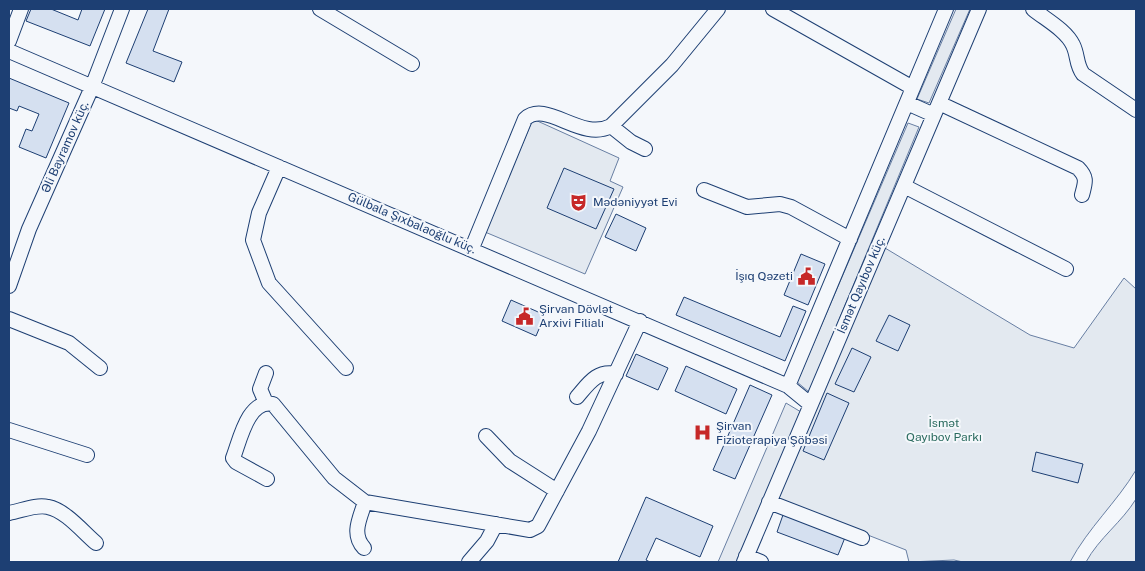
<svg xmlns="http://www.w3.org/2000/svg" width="1145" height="571" viewBox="0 0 1145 571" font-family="'Public Sans',sans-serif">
<rect width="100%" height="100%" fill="#f4f7fb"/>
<path fill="#e3e9f0" stroke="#687fa3" d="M956,9h14l-41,94 -12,-4z
M533,119l86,39 -9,23 13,6 -38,87 -100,-42z
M908,123l11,4 -110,265 -12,-10z
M885,248l145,87 44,13 50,-70 12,11v181c-19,32 -48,58 -66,92h-107l-9,-2 -45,2 -3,-12 -130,-51z
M786,403l15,9 -64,150h-19z
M1136,499v63h-50c13,-24 36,-40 50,-63z"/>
<path fill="#d5e0f0" stroke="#1d3f73" d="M31,9h20l27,11 4,-11h23l-15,37 -64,-25z
M148,9h21l-16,42 29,11 -8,20 -48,-19z
M9,78l60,25 -23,55 -27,-11 7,-18 6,2 7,-17 -20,-8 -2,5 -8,-3z
M564,168l50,21 -18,40 -49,-21z
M616,214l30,14 -10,23 -31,-14z
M801,254l24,10 -17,41 -24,-10z
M684,297l96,40 13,-31 13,5 -21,50 -109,-46z
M511,300l34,15 -9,21 -34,-15z
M889,315l21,10 -12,26 -22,-10z
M852,348l19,9 -17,35 -19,-8z
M636,354l32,14 -10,22 -32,-14z
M686,366l51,23 -11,25 -51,-23z
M750,385l22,10 -37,84 -22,-9z
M827,393l22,10 -25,57 -21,-9z
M1036,452l47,12 -5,19 -46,-12z
M646,497l67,29 -13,31 -44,-19 -10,22 4,2h-32z
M784,512l62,23 -8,20 -61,-23z"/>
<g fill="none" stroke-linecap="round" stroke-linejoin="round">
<defs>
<path id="minor" d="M320,9l92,55
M773,9l140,79
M1033,9c12,10 33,21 40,36 5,10 3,20 10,29l53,36
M9,41l12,-32
M9,51l779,335 22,18
M907,103l27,12
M939,103l139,65c10,10 7,15 4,27
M611,126l20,16 14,7
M279,167l-20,46 -6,27 16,43 77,85
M904,186l162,83
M704,190l43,17 33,-3 11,3 59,32
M472,248l53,-129c21,-20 56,23 86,7l61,-61 46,-56
M9,286l20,-57 63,-142 30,-78
M9,319l60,24 31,25
M788,386l158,-377
M577,397c12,-14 20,-27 39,-23
M266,403l-6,-14 6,-16
M9,430l78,25
M486,436l24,25 47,30
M267,479l-31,-17 -3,-4c7,-18 15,-59 40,-54l61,74 31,24 165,28 8,-4 51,-95 51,-110
M769,502l93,36
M9,513c12,-2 27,-9 39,-6 17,3 35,25 48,36
M364,548c-13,-14 -4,-30 1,-46
M746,556l15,6
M469,562l18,-21 9,-17
M744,562l235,-553"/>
</defs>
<use href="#minor" stroke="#1d3f73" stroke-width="16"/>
<use href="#minor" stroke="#f4f7fb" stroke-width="14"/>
</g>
<defs>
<symbol id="theatre-bare" viewBox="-9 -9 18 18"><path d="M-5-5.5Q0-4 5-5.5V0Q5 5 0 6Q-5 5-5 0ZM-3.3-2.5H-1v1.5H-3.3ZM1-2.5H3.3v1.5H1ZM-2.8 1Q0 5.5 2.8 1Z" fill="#c62828" stroke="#f4f7fb" stroke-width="2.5" paint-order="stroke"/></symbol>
<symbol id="civic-bare" viewBox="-9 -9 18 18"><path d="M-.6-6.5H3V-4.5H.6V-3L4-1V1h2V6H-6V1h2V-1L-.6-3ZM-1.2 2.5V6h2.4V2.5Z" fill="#c62828" stroke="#f4f7fb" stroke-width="2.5" paint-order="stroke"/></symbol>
<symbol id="hospital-bare" viewBox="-9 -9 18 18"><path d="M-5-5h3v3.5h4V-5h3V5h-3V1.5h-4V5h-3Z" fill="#c62828" stroke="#f4f7fb" stroke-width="2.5" paint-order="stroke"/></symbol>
</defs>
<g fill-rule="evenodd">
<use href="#theatre-bare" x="566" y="190" width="25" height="25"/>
<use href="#civic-bare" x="794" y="264" width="25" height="25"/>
<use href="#civic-bare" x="512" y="304" width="25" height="25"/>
<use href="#hospital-bare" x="690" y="420" width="25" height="25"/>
</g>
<g text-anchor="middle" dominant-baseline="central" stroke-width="4" stroke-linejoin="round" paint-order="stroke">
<g font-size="12" fill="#1d3f73" stroke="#f4f7fb">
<text transform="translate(65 147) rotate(-66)">Əli Bayramov küç.</text>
<text transform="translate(412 223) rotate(23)">Gülbala Şıxbalaoğlu küç.</text>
<text transform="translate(861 285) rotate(-67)">İsmət Qayıbov küç.</text>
</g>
<g font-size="12" fill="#1d3f73" stroke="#f4f7fb" text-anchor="start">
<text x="593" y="202">Mədəniyyət Evi</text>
<text x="793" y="276" text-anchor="end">İşıq Qəzeti</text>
<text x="539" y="309">Şirvan Dövlət<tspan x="539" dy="14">Arxivi Filialı</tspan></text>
<text x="716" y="426">Şirvan<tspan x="716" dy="14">Fizioterapiya Şöbəsi</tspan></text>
</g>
<g font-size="12" fill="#2c6c60" stroke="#f4f7fb">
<text x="944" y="423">İsmət<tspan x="944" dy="14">Qayıbov Parkı</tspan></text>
</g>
</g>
<rect width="1145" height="571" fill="none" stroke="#1d3f73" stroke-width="20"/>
</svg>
